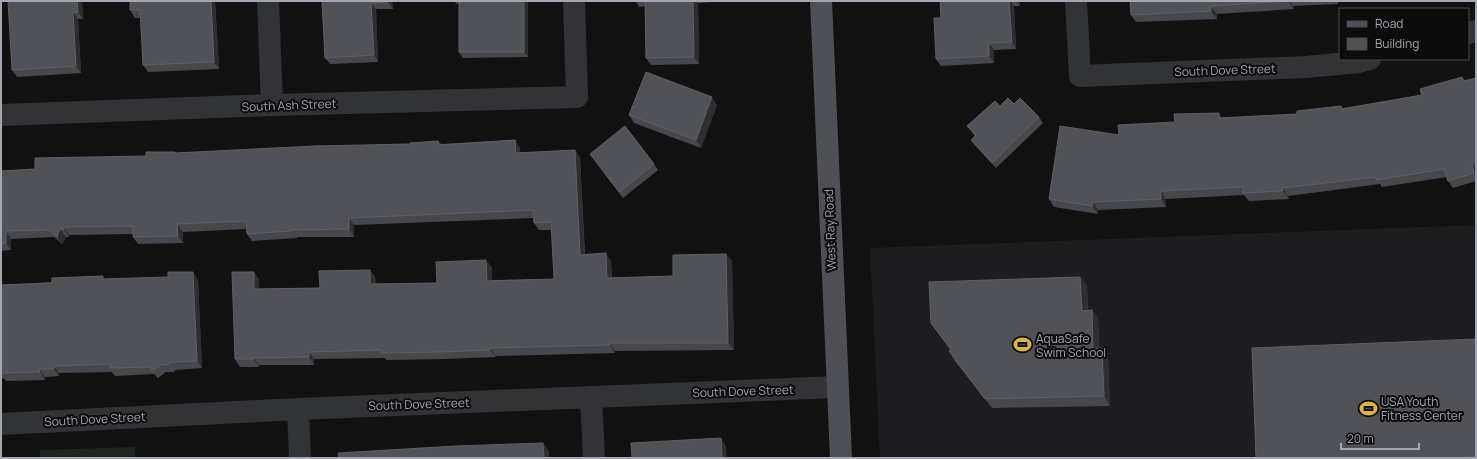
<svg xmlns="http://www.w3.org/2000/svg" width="1477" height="459" viewBox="0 0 1477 459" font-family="Manrope,sans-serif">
<rect width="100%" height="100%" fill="#111112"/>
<path fill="#1d1d1f" d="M1476,225v233h-596l-10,-210z"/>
<path fill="#1e251f" d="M135,447v11h-95v-8z"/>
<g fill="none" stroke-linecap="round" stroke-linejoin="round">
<path stroke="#323337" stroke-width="22" d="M268,1l4,104
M1076,1l4,75 226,-9 53,-5 11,-3
M1468,33l8,-2
M1,115l271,-10 305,-8 -3,-96
M591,397l3,61
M298,409l2,49
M1,424l297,-15 539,-22"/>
<path stroke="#4f5056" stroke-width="22" d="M821,1l20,457"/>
</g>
<path fill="#47484d" d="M82,1l1,18h-5l3,54 -64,4 -5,-7z
M130,1h85l4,68 -71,3 -5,-7 -2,-47h-6l-5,-8z
M322,1h70l1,8h-17l2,53 -48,2 -5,-6z
M454,1h74v56l-65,1 -4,-6v-48h-2z
M636,1h80v1l-18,1 1,61 -48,1 -5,-7 -1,-52 -6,1z
M940,1h79l1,5h-6l2,43 -22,1v13l-53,3 -5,-7 5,-41z
M1130,1h208v3l-45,2 1,3 -77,5v5l-81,3 -5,-7z
M1476,78v103l-23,7 -5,-7 -1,-4 -65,10 -2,-3 -92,12 1,3 -40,2 -5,-6 -78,4v8l-68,3v4l-44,-7 -5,-8 70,-64 56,-13 47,-4 75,-4 46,-6 79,-13 43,-15z
M1014,104l25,13 4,6 -47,45 -21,-23 -4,-5 4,-4 -8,-10 33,-20z
M717,105l-16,43 -67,-25 -5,-8z
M515,140l5,8v5l55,-3 5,8 5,96 26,7 1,17 61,-2 53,-22 6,7 2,89 -119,1v2l-119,3v1l-51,2 -59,1 -1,-2 -71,1v6h-55v2h-19l-5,-8 19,-87 5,8v9l61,-1 50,-18 5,7 1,7 61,-1 55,-16v13l62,-1 -2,-49h-13l-5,-7 -1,-5 -179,7v12h-57v1l-45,3 -5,-7 -1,-5 -63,3v11l-45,1 -5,-7v-3l-64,1v2h-3l-4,7 -8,-7 -43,2v11l-10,1v-80l34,-2 141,-16 234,-9 28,-3 3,3z
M590,154l64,10 4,6 -35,28z
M1080,277l7,9 1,24h4l6,9 1,30 9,9 2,48 -118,2 -37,-47 -6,-10 2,-1 -20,-27z
M105,279l93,1 4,88 -26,2 -2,2h-8l-8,6 -4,-4 -39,2 -3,-4 -53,1v3l-14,1v3l-39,1 -2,-3 -3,1v-94z
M1476,339v119h-220z"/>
<path fill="#2d2e31" d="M77,1h5l1,18 -5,-7z
M211,1h4l4,68 -5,-7z
M388,1h4l1,8 -5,-7z
M524,1h4v56l-4,-5z
M693,1h3l2,2 1,61 -5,-7z
M1009,1h2l3,5 2,43 -4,-7z
M1016,1h3l1,5z
M1288,1h2l3,5 1,3z
M371,3l5,6 2,53 -4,-7z
M1211,6l6,8v5l-6,-8z
M73,12l5,7 3,54 -5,-7z
M989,43l5,7v13l-5,-7z
M712,97l5,8 -16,43 -5,-8z
M1219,113l5,7 -5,-2z
M515,140l5,8 1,13 -5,-8z
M575,150l5,8 5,104 -5,-7z
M1472,162l4,6v7l-2,-2z
M1283,188l5,8 1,3 -6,-8z
M1161,191l5,8v8l-5,-8z
M1093,202l5,8v4l-6,-8z
M349,218l5,7v12l-5,-8z
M177,224l6,8v11l-5,-7z
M64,227l5,8v2l-5,-8z
M60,229l6,8 -4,7 -5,-7z
M6,231l5,8v11l-5,-7z
M606,253l5,8 1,24 -5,-7z
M726,254l6,7 2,89 -6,-7z
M486,260l6,7v21l-5,-7z
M370,270l5,7 1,15 -6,-8z
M193,272l5,8 4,88 -5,-7z
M254,272l5,8v17l-5,-8z
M1080,277l7,9 1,34 -6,-9z
M1092,310l6,9 1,39 -6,-9z
M610,343l5,8v2l-5,-8z
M490,348l6,8v1l-6,-7z
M1102,348l6,10 2,48 -6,-10z
M309,352l5,7v6l-5,-8z
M254,358l5,7v2l-5,-8z
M54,366l5,7v3l-5,-7z
M39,369l6,8v3l-5,-8z
M721,438l5,8 1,12h-5z
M543,443l6,8v7h-5z"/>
<path fill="#515258" stroke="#5e6066" d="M8,1h69l1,11h-5l3,54 -64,4z
M130,1h81l3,61 -71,3 -3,-55h-10z
M322,1h66v1l-17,1 3,52 -49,3z
M459,1h65v51h-65z
M645,1h48l1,56 -48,1z
M940,1h69l3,41 -23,1v13l-53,3 -2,-41h7z
M1130,1h158l-77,5v5l-80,4z
M646,72l66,25 -16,43 -67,-25z
M1462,77l2,4 12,-3v82l-4,2 2,11 -26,8 -4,-12 -68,11v-3l-93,11v3l-40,2v-6l-82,4v8l-68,3 -1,4 -43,-7 11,-73 59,9 -1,-10 57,-3 -1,-8 45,-1v5l78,-4v-3l44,-5 1,3 80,-14 -2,-6z
M1008,98l6,6 6,-6 19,19 -47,46 -21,-23 5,-5 -9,-9 28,-25 5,5z
M625,126l29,38 -35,28 -29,-38z
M515,140l1,13 59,-3 5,105 26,-2 1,25 66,-2v-21l53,-1 2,89h-118v2l-120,3v2l-50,2 -59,1v-3l-72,2v5l-55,1v1h-19l-3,-87h22v17l66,-1 -1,-17 51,-1v14l67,-1 -1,-21 50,-2 1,21 67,-2 -3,-57 -17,1 -1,-13 -184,8v11l-58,1v1l-44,3 -1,-13 -69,3 1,12 -45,1v-11l-69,1v2h-4l-3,8 -8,-7 -43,1v12h-5v-72l34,-2v-11l111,-2v-4h29v1l140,-7 95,-2v-1l28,-2 1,4z
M168,272h25l4,89 -26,1 -2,2 -8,1 -8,5 -4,-3 -39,1v-4l-56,2v3h-15l1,3 -39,1v-88l51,-2v-5l51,-2v3l65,-2z
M1080,277l2,34 10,-1 1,39 9,-1 2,48 -119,3 -36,-48 2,-1 -20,-27 -2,-41z
M1476,339v118l-37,1h-183l-4,-110z
M721,438l1,20h-90l-1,-15z
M543,443l1,15h-205l-1,-5 118,-7z"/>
<defs>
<symbol id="stadium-bare" viewBox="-9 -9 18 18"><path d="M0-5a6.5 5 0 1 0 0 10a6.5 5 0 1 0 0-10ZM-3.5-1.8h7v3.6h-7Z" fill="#dfb43c" stroke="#0c0c0d" stroke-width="2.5" paint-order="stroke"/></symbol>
</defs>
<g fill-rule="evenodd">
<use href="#stadium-bare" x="1010" y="332" width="25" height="25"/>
<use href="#stadium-bare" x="1356" y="396" width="25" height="25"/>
</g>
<g text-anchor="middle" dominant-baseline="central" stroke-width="4" stroke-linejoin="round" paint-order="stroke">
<g font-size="12" fill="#a4a7b2" stroke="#0c0c0d">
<text transform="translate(1225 70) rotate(-2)">South Dove Street</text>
<text transform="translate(289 105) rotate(-2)">South Ash Street</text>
<text transform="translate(830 230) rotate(-92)">West Ray Road</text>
<text transform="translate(743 391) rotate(-2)">South Dove Street</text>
<text transform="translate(419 404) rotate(-2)">South Dove Street</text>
<text transform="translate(95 419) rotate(-3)">South Dove Street</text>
</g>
<g font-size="12" fill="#a4a7b2" stroke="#0c0c0d" text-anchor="start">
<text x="1036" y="338">AquaSafe<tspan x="1036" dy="14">Swim School</tspan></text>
<text x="1381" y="401">USA Youth<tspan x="1381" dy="14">Fitness Center</tspan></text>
</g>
</g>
<rect width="1477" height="459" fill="none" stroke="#a4a7b2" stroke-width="4"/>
<rect x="1339" y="8" width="130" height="52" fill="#0c0c0d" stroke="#494a4f"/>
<rect x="1347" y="21" width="20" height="6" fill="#4f5056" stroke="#494a4f"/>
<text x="1375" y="28" font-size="12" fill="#a4a7b2">Road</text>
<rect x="1347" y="38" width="20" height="12" fill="#515258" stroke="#494a4f"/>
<text x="1375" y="48" font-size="12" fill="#a4a7b2">Building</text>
<path d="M1341 443v6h78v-6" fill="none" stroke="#a4a7b2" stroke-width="2"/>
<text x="1347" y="443" font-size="12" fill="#a4a7b2" stroke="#0c0c0d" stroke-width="3" paint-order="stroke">20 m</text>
</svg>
